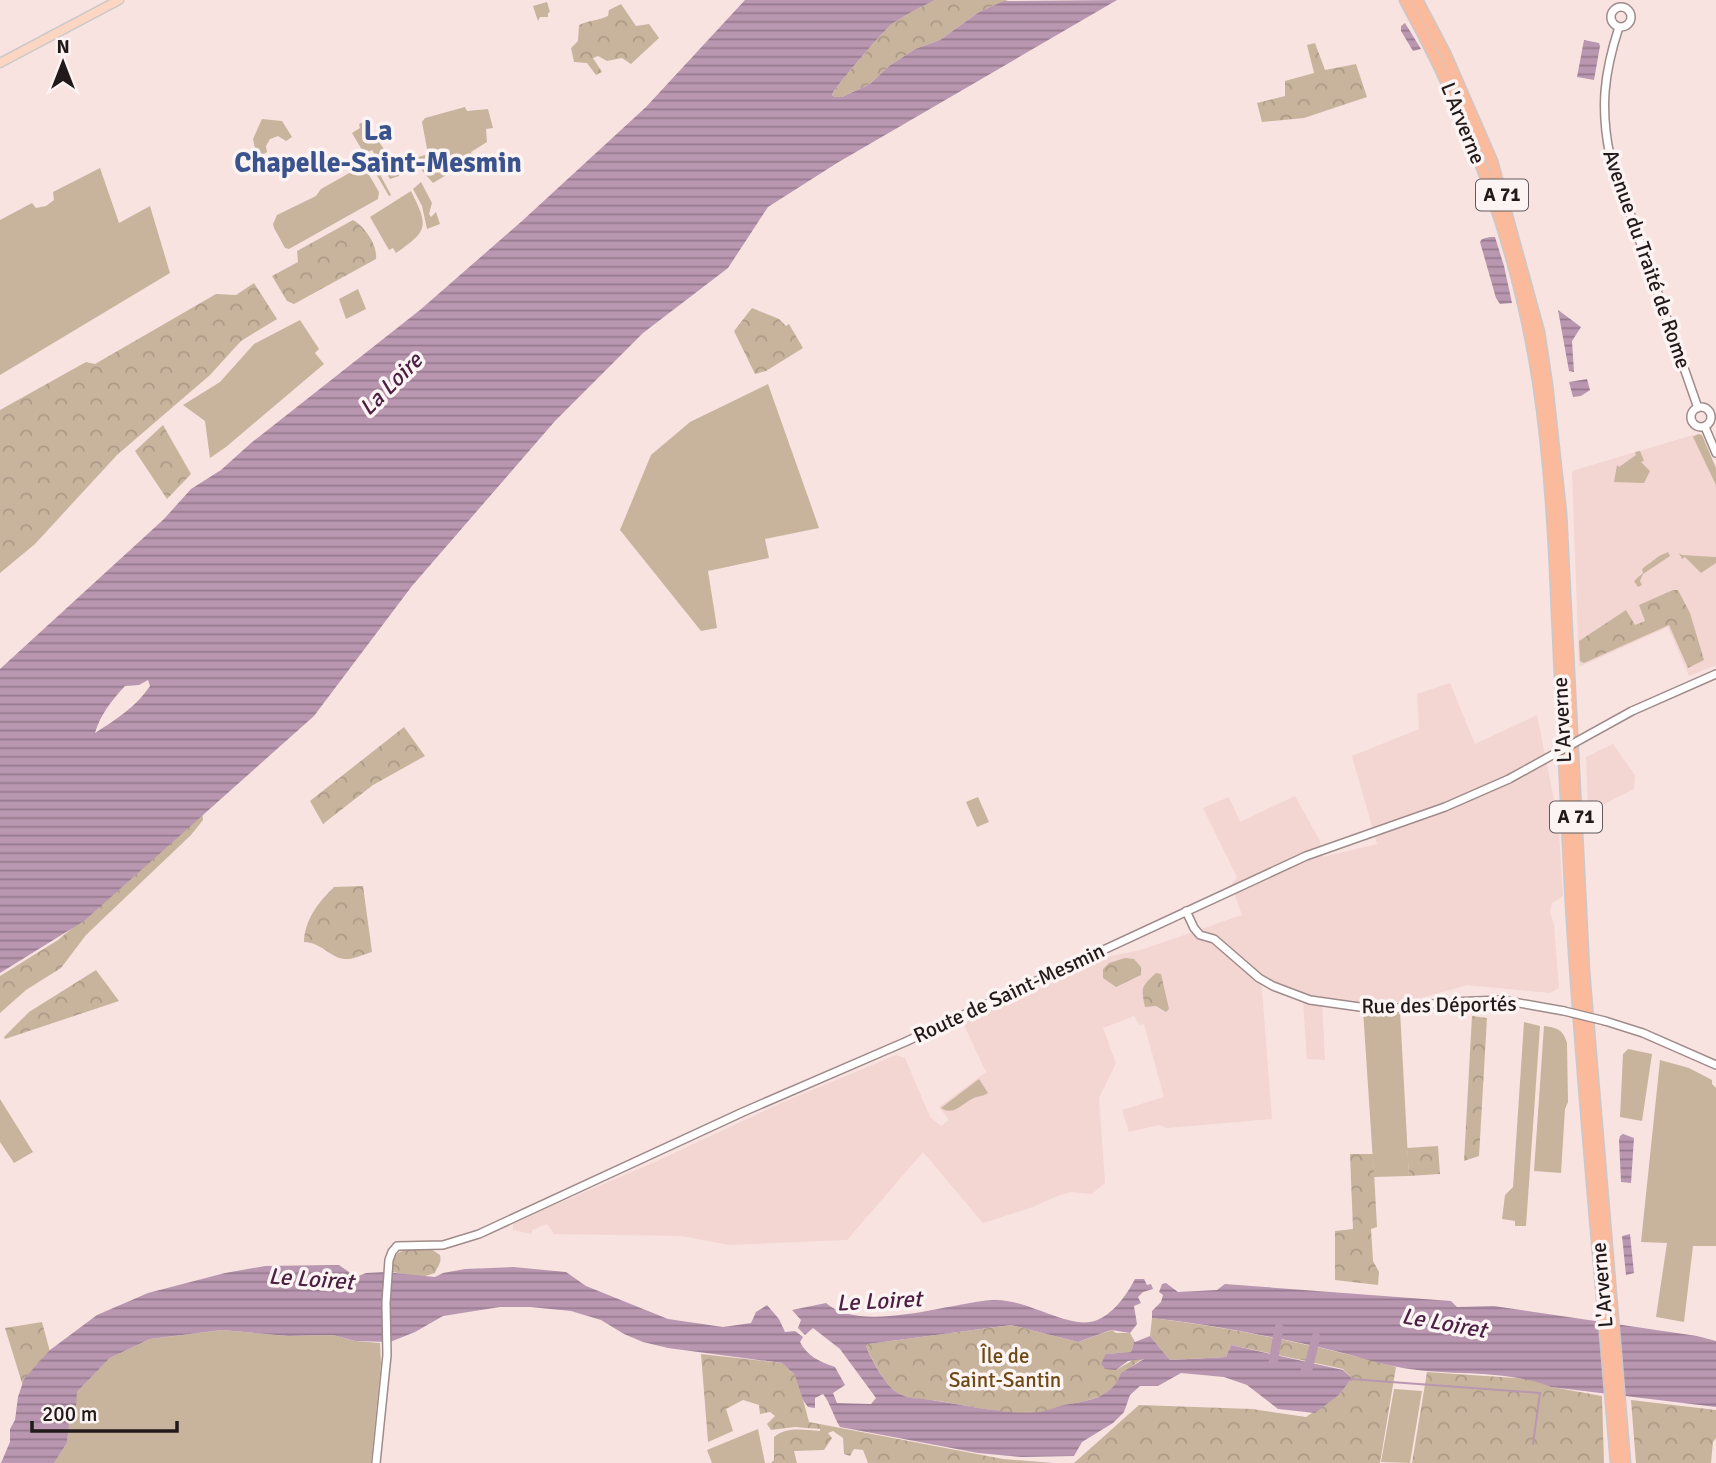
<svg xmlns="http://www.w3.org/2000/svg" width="1716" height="1463" viewBox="0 0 1716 1463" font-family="Signika,sans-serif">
<defs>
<pattern id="forest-crowns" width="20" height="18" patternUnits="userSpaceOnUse" patternTransform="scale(1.75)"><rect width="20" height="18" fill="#c8b49d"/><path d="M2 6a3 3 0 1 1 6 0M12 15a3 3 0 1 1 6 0" fill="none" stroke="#ac9a87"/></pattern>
<pattern id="water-rules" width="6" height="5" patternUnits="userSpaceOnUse" patternTransform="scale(1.75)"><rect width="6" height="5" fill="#b997b0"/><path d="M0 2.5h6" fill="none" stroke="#967a8e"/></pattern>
</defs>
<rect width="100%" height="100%" fill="#f8e3e1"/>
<path fill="#f3d5d2" d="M1693,435h4l19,45v185l-27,11 -21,-49 -89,40 -7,-196z
M1450,683l25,61 62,-29 21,104 5,77 -11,7 -2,8 4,14 5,63 -9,5 -83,-8 -60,17 -24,4 -61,-6 3,60 -18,-1 -4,-58 3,-7 -45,-17 11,142 -105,9 -8,-3 -30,7 -7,-22 42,-13 -20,-73 -4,1 -6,-9 -31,12 13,35 -17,35 6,85 -13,11 -20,-2 -12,3 -30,13 -47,15 -60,-71 -76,88 -118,5 -48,-9 -127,-2 -7,-10 -15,6v4l-19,-4v-6l37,-17 105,-45 126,-59 115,-48 9,3 25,59 11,9 8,-6 -10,-13 47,-35 -23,-49 148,-67 30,-6 101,-35 -11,-30 6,-8 -34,-69 26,-11 11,25 55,-26 25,45 3,16 54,-13 -25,-88 67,-27 -2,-35z
M1613,744l22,31 -1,14 -46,23 -2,-55z"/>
<path fill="#c8b49d" d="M547,2l3,10 -2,1v4h-8l-2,4 -5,-15z
M465,107l2,4 21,-2 5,19 -7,1 1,13 -16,10 2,7 -40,24 -21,-24 16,-5 -6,-32 3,-4z
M262,119l20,2 10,16 -6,4 -8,-5 -8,3 -4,7 1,6 -10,6 -4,-19z
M365,121l35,52 -1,3 -9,3 -18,-29 -4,2 23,43 -2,1 -37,-63 8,-5 -1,-4z
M360,167l5,1 14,24 -1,7 -89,50 -4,-1 -11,-20 -1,-4 4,-9 39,-19 5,-7z
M100,168l19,55 31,-17 20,67 -170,102v-155l32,-17 4,5 10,-2 8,-6 -1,-8z
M421,182l11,21 -3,11 2,3 5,-5 4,12 -13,5 -5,-23 -9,-17z
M411,191c18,36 17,40 -15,62l-3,-5 -4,2 -19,-33z
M358,289l8,20 -20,10 -7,-20z
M300,320l19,29 -4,4 9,11 -98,83 -16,11 -5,-37 -22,-16 37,-23 34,-38z
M768,384l51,144 -54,11 4,19 -61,13 9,57 -16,3 -81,-101 31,-75 39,-33z
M1698,434l4,1 14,33v17l-23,-48z
M1640,451l4,10 -3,1 9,9 -6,12 -30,-1 3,-17 2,2 17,-12 -1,-3z
M1668,552l2,4 -27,18 -3,7 2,4 -4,2 -4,-6 9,-8 -1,-4 17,-13z
M1679,553l3,2 34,2v6l-15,10 -16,-16 -3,2z
M978,797l11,25 -12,5 -11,-25z
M1363,1010l37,1 9,165 -35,1z
M1524,1022l16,4 -14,200h-11v-5l-13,-2 3,-24 8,-8z
M1544,1026c13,2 19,3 23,17l1,59 -3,7 -4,64 -27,-2z
M1628,1049l24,5 -10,67 -22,-4 3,-63z
M1660,1060l29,8 23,12v4l4,4v158h-23l-9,76 -28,-5 11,-74 -26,-1z
M979,1079l9,14c-6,4 -11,3 -16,6 -12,6 -18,17 -31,9z
M0,1099l33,53 -19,11 -14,-21z
M222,1330l66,6 45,-1 22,6 25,2 1,20 -10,100h-317l13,-20 3,-24 6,-12v-14l34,-35 40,-19z
M1394,1389l28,2 -12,72 -29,-1z
M758,1429l7,34h-53l-5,-13z"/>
<path fill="url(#forest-crowns)" d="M935,0h73l-29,12 -39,28 -25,9 -26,17 -19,18 -28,13h-7l-3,-2c2,-7 52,-65 60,-71 13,-9 29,-17 43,-24z
M621,4l15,22 13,-2 10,14 -28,26 -9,-6 -15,3 -9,-5 -5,2 9,14 -6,3 -9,-12 -13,-1 -3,-14 7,-7 1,-16c10,-5 19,-4 29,-9l1,-6z
M1315,43l10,27 31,-6 11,33 -63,21 -42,4 -5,-19 28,-7v-15l29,-8 -7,-28z
M353,220c11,6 25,25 23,39l-82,45 -7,-3 -15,-25 26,-14 -1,-11z
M254,283l23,36 -36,22 -31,34 -93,80 -82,89 -35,29v-163l86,-48 9,2 121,-70 20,1z
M752,308l27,11 7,7 3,-2 14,24 -37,23 -11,3 -21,-43z
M163,425l28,49 -24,25 -32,-48z
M1673,590h5l12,23 14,47 -16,8 -19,-43 -85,38 -4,-2 -1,-20 47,-31 9,15 10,-4 -6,-16z
M404,727l21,29 -52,29 -50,39 -13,-23z
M202,810l1,10 -12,15 -105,100 -25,33 -35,22 -26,23v-37l58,-36 45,-38z
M363,886l9,66c-8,2 -19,8 -27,7 -15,-1 -22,-16 -41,-17 1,-23 14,-39 30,-55z
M1125,958l9,1 7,8v8l-25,12 -13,-9v-9l6,-6z
M96,970l23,31 -114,38 -1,-2 25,-25z
M1156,973l5,1 8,35 -3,3 -10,-6 -11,1c-4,-20 -4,-20 11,-34z
M1472,1016l15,2 -8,138 -15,5z
M1438,1146l2,28 -31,2 -2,-28z
M1350,1154h23l4,73 -6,2 2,32 6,11 -1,13 -43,-5v-49l18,-2z
M431,1249l9,6c2,8 -2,10 -5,18l-13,4 -30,-5c0,-27 18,-23 39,-23z
M1152,1318c83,10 163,27 244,49l-16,96h-306l65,-58 113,4 54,8 34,-23 12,-16 -9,-9 -112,-24 -5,12 -56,3 -20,-24z
M42,1322l11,41 -27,33 -21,-68z
M1011,1325l67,17 34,-12 4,3h14l4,9 -3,10 -25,2 10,16 19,-11h9c-18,6 -23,27 -40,35 -13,7 -26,8 -41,12 -3,0 -6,3 -9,4 -34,10 -89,-6 -123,-10 -15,-2 -22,1 -36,-9 -10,-7 -24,-33 -29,-45l2,-2z
M701,1354l81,9 15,14 12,45 194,37 51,4h-186l-5,-13 -9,-1 -4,7 -6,-2 -1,-16 -10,-7 -5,2 4,5 -8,12 -30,1 3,12h-26l3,-3v-23c13,-11 30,-7 46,-6v-2l-25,-2 -24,3 -4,-6 8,-8 -5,-4 -10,2 -1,-9 -16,-5 -17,9 7,22 -25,11z
M1427,1372l104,7 21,8 50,9 2,67h-192z
M1631,1400l85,10v28l-3,4 -2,21h-75z"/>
<path fill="url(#water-rules)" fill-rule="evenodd" d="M745,0h190c-14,7 -30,15 -43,24 -8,6 -58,64 -60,71l3,2h7l28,-13 19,-18 26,-17 25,-9 39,-28 25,-11 113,-1 -280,163 -69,44 -40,61 -85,65 -88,88 -143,165 -98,130 -230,205 -84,52v-304l164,-150 27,-30 30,-19 30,-27 169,-133 102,-89 124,-114zM148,680l2,6c-14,21 -35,34 -55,47 5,-18 17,-33 30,-47l14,-1z
M1405,23l16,26 -8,2 -12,-20v-5z
M1584,40l15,3 1,3 -6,34 -17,-3z
M1490,237h5l9,29 8,37 -12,1 -4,-6 -16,-56 2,-3z
M1558,310l23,17 -9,14 2,31 -5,-1z
M1587,379l3,11 -9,6 -8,1 -4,-15z
M1623,1134l11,4 -3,45 -10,-1 -2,-42 1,-4z
M1630,1234l4,39 -8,2 -4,-39z
M339,1265l17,12 10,-4 19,-1 50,5 8,-4 22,-4 48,-2 53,5 20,14 82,33 55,8 28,-4 5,-11 11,-7 12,14 6,13 10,-1 8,6 -3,5c7,14 20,20 35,25l10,18 -12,8 4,10 34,1 5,-6 -36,-49 -27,-21 -8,7 -7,-7 3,-8 -9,-10 34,-7c35,31 124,0 166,-3 33,-2 70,26 98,22 20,-3 37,-27 45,-43h9l3,6 4,-1 2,5 -10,3 -5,5 3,6 -7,3 3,18 -7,9 5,9 15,-6 20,24 56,-3 5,-12 112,25 9,8 -12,16 -25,19 -37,-4 -31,-24 -23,-8 -43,-4 -23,13h-18l-10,9 -6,17 -11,11 -31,19 -8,14 -53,1 -43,-4 -138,-26c-7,-11 -9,-23 -17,-33l-8,4v10l-7,-1 -5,-7 -8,-25 -13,-12 -114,-15 -25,-6 -19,-8 -23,-14 -30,-9 -41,-4h-30l-57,9 -28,16 -25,10 -35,-1 -22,-6 -45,1 -66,-6 -72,9 -40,19 -33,34 -1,15 -6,12 -3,24 -13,20h-53l9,-21v-13l5,-9 3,-23 6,-18 26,-29 47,-35 51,-22 77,-20 40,-7zM1011,1325l67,17 33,-12 19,3 4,9 -3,10 -25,2 -5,10 4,5 11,1 12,-9 16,-2 -23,14c-8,25 -34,28 -57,32 -8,2 -16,6 -25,7 -37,3 -72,-7 -108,-12 -15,-3 -21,1 -36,-9 -10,-7 -24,-32 -29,-45l2,-2z
M1166,1283l12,9 39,-2 8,-6 226,17 6,6 37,-1 203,30 19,5v66l-165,-20c-48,-19 -103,-10 -153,-20 -23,-4 -45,-12 -67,-17 -60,-14 -118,-25 -179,-32v-7l9,-9 2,-7 -4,-3 3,-8z"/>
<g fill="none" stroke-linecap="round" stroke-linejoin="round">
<path stroke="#b997b0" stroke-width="2" d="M1351,1379l189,14 -7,51"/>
<path stroke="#b997b0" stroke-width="9" d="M1273,1363l6,-35
M1305,1368l3,1 8,-32"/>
<defs>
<path id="secondary" d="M1611 17a10 10 0 1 1 20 0a10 10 0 1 1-20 0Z
M1619,27c-15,46 -19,81 -9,129l88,252
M1691 417a10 10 0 1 1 20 0a10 10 0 1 1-20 0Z
M1705,427l11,26
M1632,711l84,-37
M1186,911l8,17 6,7 14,4 45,39 14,8 37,14 71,10 69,-8 52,-2 62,11
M1605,1021l38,12 73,32
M376,1463l11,-108 -1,-52 3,-43 3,-8 5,-6 46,-1 36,-11 264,-122 162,-70 401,-186 139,-49 64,-28"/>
<path id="primary" d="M0,63l119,-63"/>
<path id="highway" d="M1405,0c66,120 114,252 134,387 11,75 15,149 18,224 5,98 9,195 14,292 11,187 30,373 45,560
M1417,0l28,53 47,108 47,171 8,53 14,129 23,458 41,491"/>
</defs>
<use href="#secondary" stroke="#9f8b8a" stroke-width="10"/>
<use href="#primary" stroke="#cac8c8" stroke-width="11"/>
<use href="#highway" stroke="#cac8c8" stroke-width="13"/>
<use href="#secondary" stroke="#fff" stroke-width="7"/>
<use href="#primary" stroke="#fdd6c3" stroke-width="8"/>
<use href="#highway" stroke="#fbba9b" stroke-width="10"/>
<defs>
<path id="secondary-bridge" d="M1509,779l123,-68
M1564,1011l41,10"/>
</defs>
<use href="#secondary-bridge" stroke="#9f8b8a" stroke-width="10" stroke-linecap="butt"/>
<use href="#secondary-bridge" stroke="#fff" stroke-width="7"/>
</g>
<g text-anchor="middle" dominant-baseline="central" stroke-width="7" stroke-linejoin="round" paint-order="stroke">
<g fill="#fcf3f3" stroke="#635b5b" stroke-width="2">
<rect x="1476" y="179.5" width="52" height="31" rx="5"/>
<rect x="1550" y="801.5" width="52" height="31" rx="5"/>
</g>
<g font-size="19" font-weight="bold" fill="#221a1a">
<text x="1502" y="195">A 71</text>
<text x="1576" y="817">A 71</text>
</g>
<g font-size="21" fill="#221a1a" stroke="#fcf3f3">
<text transform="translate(1463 123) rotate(68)">L'Arverne</text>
<text transform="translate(1647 259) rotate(71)">Avenue du Traité de Rome</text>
<text transform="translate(1562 720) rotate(-93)">L'Arverne</text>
<text transform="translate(1009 993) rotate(-25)">Route de Saint-Mesmin</text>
<text transform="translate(1439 1005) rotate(-1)">Rue des Déportés</text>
<text transform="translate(1602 1285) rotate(-95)">L'Arverne</text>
</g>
<g font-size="21" fill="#6e4915" stroke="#fcf3f3">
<text x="1005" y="1356">Île de<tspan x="1005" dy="24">Saint-Santin</tspan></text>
</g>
<g font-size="23" font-style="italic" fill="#4c2042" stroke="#fcf3f3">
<text transform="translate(391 384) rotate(-45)">La Loire</text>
<text transform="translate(311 1279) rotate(4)">Le Loiret</text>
<text transform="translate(879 1301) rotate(-3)">Le Loiret</text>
<text transform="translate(1444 1323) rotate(10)">Le Loiret</text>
</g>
<g font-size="28" font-weight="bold" fill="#3a538d" stroke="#fcf3f3">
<text x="378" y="131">La<tspan x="378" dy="32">Chapelle-Saint-Mesmin</tspan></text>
</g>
</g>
<g transform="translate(63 63)" stroke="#fcf3f3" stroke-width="5" paint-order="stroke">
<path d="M0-5L12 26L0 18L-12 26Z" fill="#221a1a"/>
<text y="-10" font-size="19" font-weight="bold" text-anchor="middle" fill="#221a1a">N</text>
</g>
<path d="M32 1421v10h145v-10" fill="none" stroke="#221a1a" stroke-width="3.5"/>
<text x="42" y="1421" font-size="21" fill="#221a1a" stroke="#fcf3f3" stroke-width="5" paint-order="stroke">200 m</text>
</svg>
